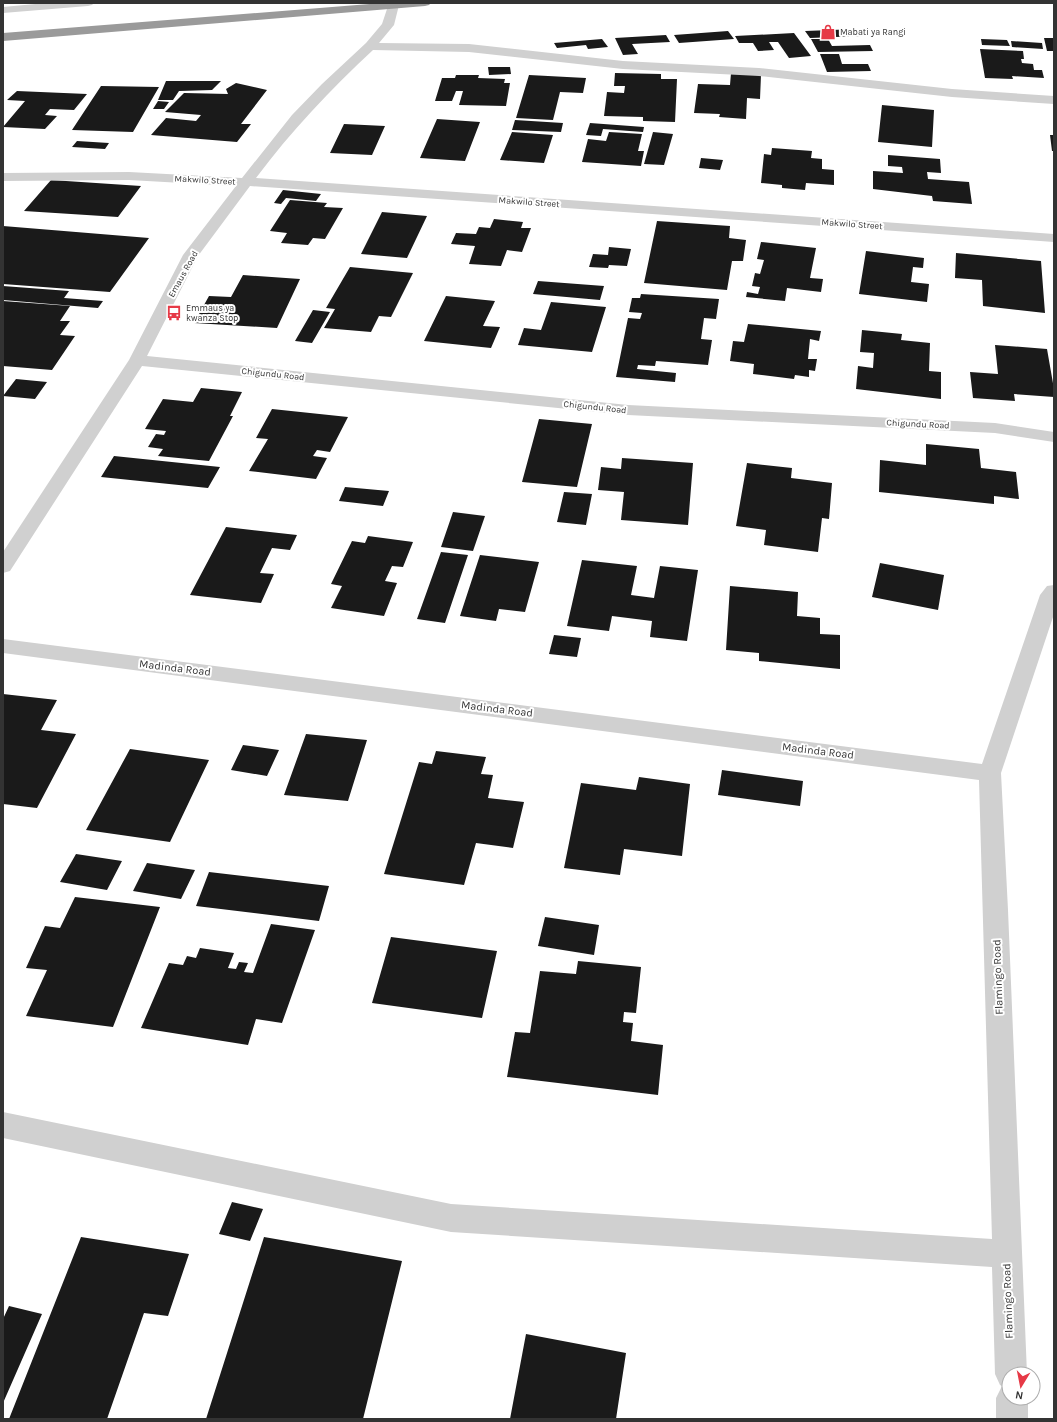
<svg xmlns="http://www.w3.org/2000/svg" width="1057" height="1422" viewBox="0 0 1057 1422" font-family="Karla,sans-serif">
<rect width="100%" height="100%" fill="#fff"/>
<path fill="#1a1a1a" d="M857,29l5,7 -52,2 -5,-7z
M728,31l6,8 -55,4 -5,-8z
M794,33l17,23 -22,2 -11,-16h-9l5,8 -16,1 -5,-8h-14l-4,-7z
M666,35l4,7 -38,2 6,10 -15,1 -8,-17z
M1044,38h10v13h-7z
M602,39l6,8 -20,2 -2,-4 -29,3 -3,-5z
M811,39h17l4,7 38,-1 3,6 -55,1z
M981,39l26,1 3,6 -28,-1z
M1011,41l31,2 1,6 -31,-2z
M980,49l43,2 1,8h-3l1,4 11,1 1,6h8l2,8 -32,-2 1,3 -28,-1z
M820,54h19l3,10h26l3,7 -44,1z
M488,67h22l1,7 -22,1z
M615,73l46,1v5h16l-2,43 -32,-1v-4l-39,-1 3,-24 17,1 1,-7h-11z
M731,73l30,2 -1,24 -13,-1 -1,21 -27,-2 1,-3 -26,-1 4,-29 32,1z
M456,75h23l-1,3 27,1 -1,4h6l-4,23 -47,-1 4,-14h-7l-4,10h-17l7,-23h13z
M529,75l57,3 -3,15 -23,-1 -7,28 -37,-2z
M166,81h55l-9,9 -33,1 -6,9h-15z
M236,83l31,7 -26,34h10l-14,18 -86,-7 15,-17 30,3 5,-6 -36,-3 19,-19 44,1 -2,-5z
M101,86l58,1 -26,45 -61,-2z
M17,91l70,3 -13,16 -24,-1 -5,6 12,1 -12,13 -42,-2 22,-26 -18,-1z
M158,101l11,1 -5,7h-11z
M882,105l52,5 -2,37 -54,-5z
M437,119l43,3 -15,39 -45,-3z
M515,120l48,3 -2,9 -49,-2z
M590,123l54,4 -1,5 -40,-3 -2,7 -15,-1z
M344,124l41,2 -13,29 -42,-2z
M512,132l41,3 -9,28 -44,-3z
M609,132l33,2 -4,17h6l-3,15 -59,-4 6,-23 18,2z
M653,132l20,2 -9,31 -20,-1z
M1050,135h4v16h-2z
M77,141l32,2 -4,6 -33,-2z
M772,148l40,3 -1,7 11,1v10l12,1v15l-28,-2 -1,7 -23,-2v-3l-21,-2 3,-29 7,1z
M888,155l52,4 1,14 -14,-1 1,7 41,3 3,22 -39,-3 -1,-5 -59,-7v-18l30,2 -1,-6 -14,-1z
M701,158l22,2 -3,10 -21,-2z
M51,180l90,6 -23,31 -94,-6z
M283,190l38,4 -5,7 -30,-3 -5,6 -7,-1z
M290,200l37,3 -3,4 19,1 -18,31 -12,-1 -5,7 -27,-2 6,-10 -17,-2z
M382,212l45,4 -20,42 -46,-4z
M494,219l29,3 -2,6h10l-9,24 -15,-2 -6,16 -32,-2 6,-18 -24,-2 5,-11 20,1 3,-7 11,1z
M657,221l73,5 -1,12 17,2 -3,21h-11l-5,29 -83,-7z
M3,226l146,12 -39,54 -107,-8z
M761,242l55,6 -6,30 13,1 -2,13 -34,-4 -2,13 -39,-4 1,-5 11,2 2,-7 -8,-1 3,-13 5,1 4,-14 -7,-1z
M609,247l22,2 -4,17 -18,-1 -1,3 -19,-1 4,-13 15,1z
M866,251l58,7 -1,10 -10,-1 -2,15 18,2 -2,18 -68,-8z
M956,253l85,8 4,52 -62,-7 -1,-26 -27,-2z
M350,267l63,6 -22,44 -12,-1 -8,16 -47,-4 11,-19 -9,-1z
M243,275l57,4 -23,49 -83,-5 15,-27 22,1z
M538,281l66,5 -4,14 -67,-6z
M3,286l66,5 -5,7 39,3 -5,7 -95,-8z
M641,294l78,5 -3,20 -12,-1 -3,21 11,1 -4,25 -52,-4 -1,5 -17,-1 -1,4 39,4 -1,9 -59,-5 12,-59 12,1 2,-6 -13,-1 3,-14h8z
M446,296l49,5 -12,25 17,1 -9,21 -67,-7z
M3,301l67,5 -10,15h10l-10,14 15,1 -23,34 -49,-4z
M551,302l55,5 -14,45 -74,-7 6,-17 17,2z
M313,310l17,2 -18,31 -17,-2z
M748,324l73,7 -2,10 -9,-2 -2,20h9l-2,12 -6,-1v7l-14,-2 -1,4 -41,-5 1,-10 -24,-3 3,-20 11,1z
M862,330l40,4 -1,6 29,3 -1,28 12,1v27l-85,-10 2,-23 15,2 1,-15 -14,-1z
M995,345l52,4 7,40v8l-40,-3 1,7 -42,-3 -3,-26 28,2z
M16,379l31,3 -12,17 -32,-3z
M201,388l41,4 -12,24h3l-24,45 -51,-5 5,-7 -15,-2 8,-13 8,1 2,-4 -21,-2 18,-30 30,3z
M272,409l76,8 -18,35 -13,-2 -4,6 14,2 -11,21 -67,-8 19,-32 -12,-1z
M539,419l53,5 -15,63 -55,-5z
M926,444l53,5 2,19 35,4 3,27 -25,-3v8l-115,-12 1,-32 46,5z
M114,456l106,11 -12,21 -107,-11z
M622,458l71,5 -5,62 -67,-5 3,-28 -26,-2 3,-23 20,2z
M747,463l45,5 -1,10 41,5 -3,36 -7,-1 -4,34 -54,-7 2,-15 -30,-4z
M345,487l44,4 -6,15 -44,-5z
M564,492l28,2 -6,31 -29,-3z
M453,512l32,4 -12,35 -32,-4z
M226,527l71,8 -7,15 -18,-2 -12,25 14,1 -13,29 -71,-8z
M368,536l45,6 -10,25 -11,-1 -7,15 12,2 -13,33 -53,-8 11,-22 -11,-2 21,-43 13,2z
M441,552l27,3 -23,68 -28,-4z
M480,555l59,7 -14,50 -26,-3 -3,12 -36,-5z
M582,560l55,6 -6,29 23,3 6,-32 38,4 -11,71 -37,-4 2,-16 -40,-5 -3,15 -42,-5z
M880,563l64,12 -6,35 -66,-13z
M730,586l68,6 -1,24 23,2v16l20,1v34l-81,-8v-8l-33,-3z
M554,635l27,3 -4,19 -28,-3z
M3,694l54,6 -16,30 35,4 -39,74 -34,-4z
M306,734l61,6 -19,61 -64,-6z
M243,745l36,5 -12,26 -36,-6z
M130,749l79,11 -39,82 -84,-12z
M436,751l50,6 -5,17 12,1 -5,23 36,4 -11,46 -37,-5 -12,42 -80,-11 35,-112 13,2z
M722,770l81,11 -3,25 -82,-11z
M639,777l51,7 -8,72 -58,-7 -4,26 -56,-7 17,-85 55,7z
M76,854l46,7 -15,29 -47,-8z
M147,863l48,7 -14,29 -48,-8z
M209,872l120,14 -10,35 -123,-15z
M75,897l85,10 -47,120 -87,-11 21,-46 -21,-2 19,-42 15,2z
M545,917l54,8 -5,30 -56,-9z
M271,924l44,6 -33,93 -26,-4 -8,26 -107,-17 28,-65 14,2 4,-9 9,2 4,-10 34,5 -6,15 8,1 3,-7 9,1 -4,9 9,1z
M391,937l106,14 -15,67 -110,-15z
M578,961l63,6 -5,46 -12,-1 -1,10 10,1 -2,18 32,4 -5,50 -151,-18 8,-45 15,1 10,-62 36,3z
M232,1202l31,7 -13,32 -31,-7z
M81,1237l108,17 -21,62 -24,-3 -37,106h-98z
M264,1237l138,24 -39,158h-157z
M9,1306l33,8 -39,89v-84z
M526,1334l100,19 -10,66h-106z"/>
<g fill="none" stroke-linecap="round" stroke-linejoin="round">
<path fill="#d0d0d0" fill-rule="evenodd" d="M46,3h48l-2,2 -4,1 -85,7v-6z
M389,3h8l2,2 -5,20 -15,18 90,1 154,17 136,7 193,21 102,7v8l-102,-7 -193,-21 -136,-7 -154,-17 -96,-2c-43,40 -82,81 -117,128l798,56v8l-804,-56 -52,70 -51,100 481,49 367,18 59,9v10l-59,-9 -367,-18 -486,-49 -132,205 -7,2v-21l126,-192 54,-105 53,-69 -107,-6 -126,1v-8l126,-1 113,6 50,-63 30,-31 44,-41 16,-19z
M1054,585v29l-53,159 7,137 19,464h-18v24h19v21h-32v-21l6,-12 -2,-1 -5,-11 -3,-107 -541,-35 -448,-94v-26l448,92 541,35 -13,-459 -976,-127v-14l979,125 58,-169 7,-9z"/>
<path fill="#9a9a9a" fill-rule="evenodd" d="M382,3h49l-2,2 -4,1 -422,35v-8z"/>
</g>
<defs>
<symbol id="shop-bare" viewBox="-9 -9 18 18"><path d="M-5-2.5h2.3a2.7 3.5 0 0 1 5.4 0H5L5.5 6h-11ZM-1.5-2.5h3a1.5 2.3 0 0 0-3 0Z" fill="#e63946" stroke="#fff" stroke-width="2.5" paint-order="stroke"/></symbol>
<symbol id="bus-bare" viewBox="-9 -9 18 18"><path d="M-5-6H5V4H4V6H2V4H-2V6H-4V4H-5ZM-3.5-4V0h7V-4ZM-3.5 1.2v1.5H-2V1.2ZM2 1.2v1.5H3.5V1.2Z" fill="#e63946" stroke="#fff" stroke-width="2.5" paint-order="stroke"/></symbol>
</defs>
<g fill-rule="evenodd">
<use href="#shop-bare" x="817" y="21" width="22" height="22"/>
<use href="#bus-bare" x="163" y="302" width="22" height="22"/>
</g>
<g text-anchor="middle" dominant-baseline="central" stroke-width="4" stroke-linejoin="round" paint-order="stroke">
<g font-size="9" fill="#333" stroke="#fff" text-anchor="start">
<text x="840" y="32">Mabati ya Rangi</text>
<text x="186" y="308">Emmaus ya<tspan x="186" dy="10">kwanza Stop</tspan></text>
</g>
<g font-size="9" fill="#333" stroke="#fff">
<text transform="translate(205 180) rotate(3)">Makwilo Street</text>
<text transform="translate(529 202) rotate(4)">Makwilo Street</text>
<text transform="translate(852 224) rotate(4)">Makwilo Street</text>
<text transform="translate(183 274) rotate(-61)">Emaus Road</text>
<text transform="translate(273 374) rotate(6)">Chigundu Road</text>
<text transform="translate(595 407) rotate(6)">Chigundu Road</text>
<text transform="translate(918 424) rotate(3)">Chigundu Road</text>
</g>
<g font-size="11" fill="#333" stroke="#fff">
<text transform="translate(175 668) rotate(7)">Madinda Road</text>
<text transform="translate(497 709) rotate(7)">Madinda Road</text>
<text transform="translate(818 751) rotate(7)">Madinda Road</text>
<text transform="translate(998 977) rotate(-92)">Flamingo Road</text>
<text transform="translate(1008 1301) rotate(-92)">Flamingo Road</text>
</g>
</g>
<rect width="1057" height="1422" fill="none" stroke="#333333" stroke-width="8"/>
<g transform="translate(1021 1386) rotate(190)"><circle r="19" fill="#ffffff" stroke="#adadad"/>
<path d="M0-3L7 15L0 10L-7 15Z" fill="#e63946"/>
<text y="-6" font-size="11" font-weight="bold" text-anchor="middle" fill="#333333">N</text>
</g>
</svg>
